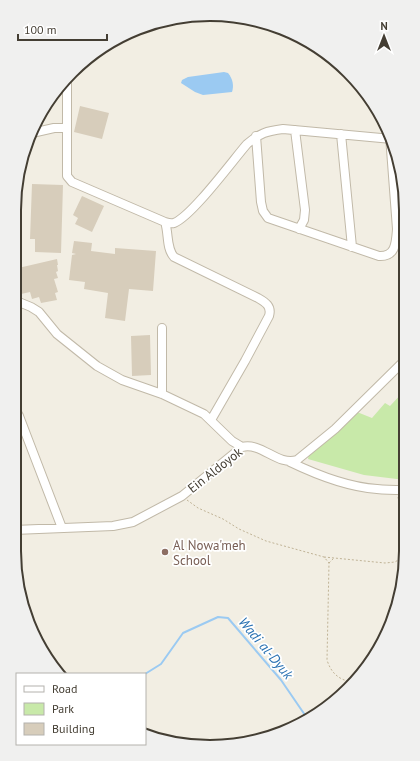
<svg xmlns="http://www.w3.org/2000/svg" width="420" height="761" viewBox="0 0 420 761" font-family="'PT Sans',sans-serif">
<rect width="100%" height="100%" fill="#f2eee3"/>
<path fill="#c8e9a9" d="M405,390v90l-41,-5 -56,-16 1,-5 48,-42 15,6 13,-15 5,3z"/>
<path fill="#9bcaf2" d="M224,72l4,1c5,6 6,13 4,19l-29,3 -8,-3 -14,-9 1,-3 6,-3z"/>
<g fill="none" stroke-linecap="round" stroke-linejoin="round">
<path stroke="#9bcaf2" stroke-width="2" d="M145,674l16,-10 22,-31 35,-16 10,1 53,62 26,38"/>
</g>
<path fill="#d7cdbb" d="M80,106l29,7 -7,26 -28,-7z
M32,184l31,1 -2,68 -26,-1v-13h-5z
M82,196l22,10 -12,26 -17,-8 3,-6 -5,-3z
M74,241l18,2 -1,8 24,3v-6l41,3 -3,40 -24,-2 -4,32 -20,-3 3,-25 -24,-4 1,-7 -16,-2 3,-25 4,-1 -4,-1z
M57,259l1,6h-1l1,6 -2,1 2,6 -4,1 4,13 -3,1 2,7 -16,3 -2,-6 -7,2 -2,-7 -9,2 -2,-6 -5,1v-20z
M150,335l1,40 -19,1 -1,-40z"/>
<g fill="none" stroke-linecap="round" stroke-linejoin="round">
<defs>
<path id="minor" d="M235,16h1
M67,82v94l5,6 93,40c4,12 1,26 9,35l84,41c7,4 14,8 11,18l-24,45 -34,59
M295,130l10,80 -1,10 -5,9
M32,133l22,-5h13
M341,134l11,113
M256,136l5,66 2,9 5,7 111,38c17,1 17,-14 18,-27l-7,-93
M165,222c3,1 6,2 9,1 18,-7 59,-63 73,-79 13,-11 20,-13 36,-15l109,10
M14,300l17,7 8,5 18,22 40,32 25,14 40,14 42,20 28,27 10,6
M162,328v66
M14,407l5,9 43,112
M290,462c27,13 57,25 87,27 9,1 19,1 28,1
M14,530l99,-4 20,-4 49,-26 60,-49c20,-5 35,19 55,13l38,-31 70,-69"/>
</defs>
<use href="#minor" stroke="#c1b9a8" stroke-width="10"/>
<path stroke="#c0b396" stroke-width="1" stroke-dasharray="2 2" stroke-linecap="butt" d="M398,497l8,41
M187,500l11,8 25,11 16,10 27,12 58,16 5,6 -2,97c4,13 12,20 25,22
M324,557l61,6 10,-1 11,-7
M329,563l5,-5"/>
<use href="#minor" stroke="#fff" stroke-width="8"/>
</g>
<circle fill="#8d6e63" stroke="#fff" stroke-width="1.5" cx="165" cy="552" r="4"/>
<g text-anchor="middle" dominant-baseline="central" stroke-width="3.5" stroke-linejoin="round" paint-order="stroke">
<g font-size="13" fill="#443e33" stroke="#fff">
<text transform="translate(215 470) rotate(-38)">Ein Aldoyok</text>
</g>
<g font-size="13" fill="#785e54" stroke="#fff" text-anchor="start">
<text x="173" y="545">Al Nowa'meh<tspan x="173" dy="15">School</tspan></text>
</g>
<g font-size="14" font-style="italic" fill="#2971b2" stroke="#fff">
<text transform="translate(266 648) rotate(50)">Wadi al-Dyuk</text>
</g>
</g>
<path d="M0 0H420V761H0ZM210 21H210A189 189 0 0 1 399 210V551A189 189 0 0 1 210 740H210A189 189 0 0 1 21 551V210A189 189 0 0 1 210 21Z" fill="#f0f0ef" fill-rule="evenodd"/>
<path fill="none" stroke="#443e33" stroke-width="2" d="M210 21H210A189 189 0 0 1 399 210V551A189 189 0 0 1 210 740H210A189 189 0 0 1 21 551V210A189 189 0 0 1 210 21Z"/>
<rect x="16" y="673" width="130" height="72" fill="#ffffff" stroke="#b4b2ad"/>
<rect x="24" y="686" width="20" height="6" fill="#ffffff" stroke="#b4b2ad"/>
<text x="52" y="693" font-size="12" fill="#443e33">Road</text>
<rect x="24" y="703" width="20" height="12" fill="#c8e9a9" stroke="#b4b2ad"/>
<text x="52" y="713" font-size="12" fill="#443e33">Park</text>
<rect x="24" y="723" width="20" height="12" fill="#d7cdbb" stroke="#b4b2ad"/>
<text x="52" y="733" font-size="12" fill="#443e33">Building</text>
<g transform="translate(384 36)" stroke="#ffffff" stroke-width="3" paint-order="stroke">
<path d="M0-3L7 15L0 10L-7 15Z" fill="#443e33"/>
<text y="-6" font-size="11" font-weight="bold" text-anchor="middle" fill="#443e33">N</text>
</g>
<path d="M18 34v6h89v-6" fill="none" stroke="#443e33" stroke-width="2"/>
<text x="24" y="34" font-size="12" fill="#443e33" stroke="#ffffff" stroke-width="3" paint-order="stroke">100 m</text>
</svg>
